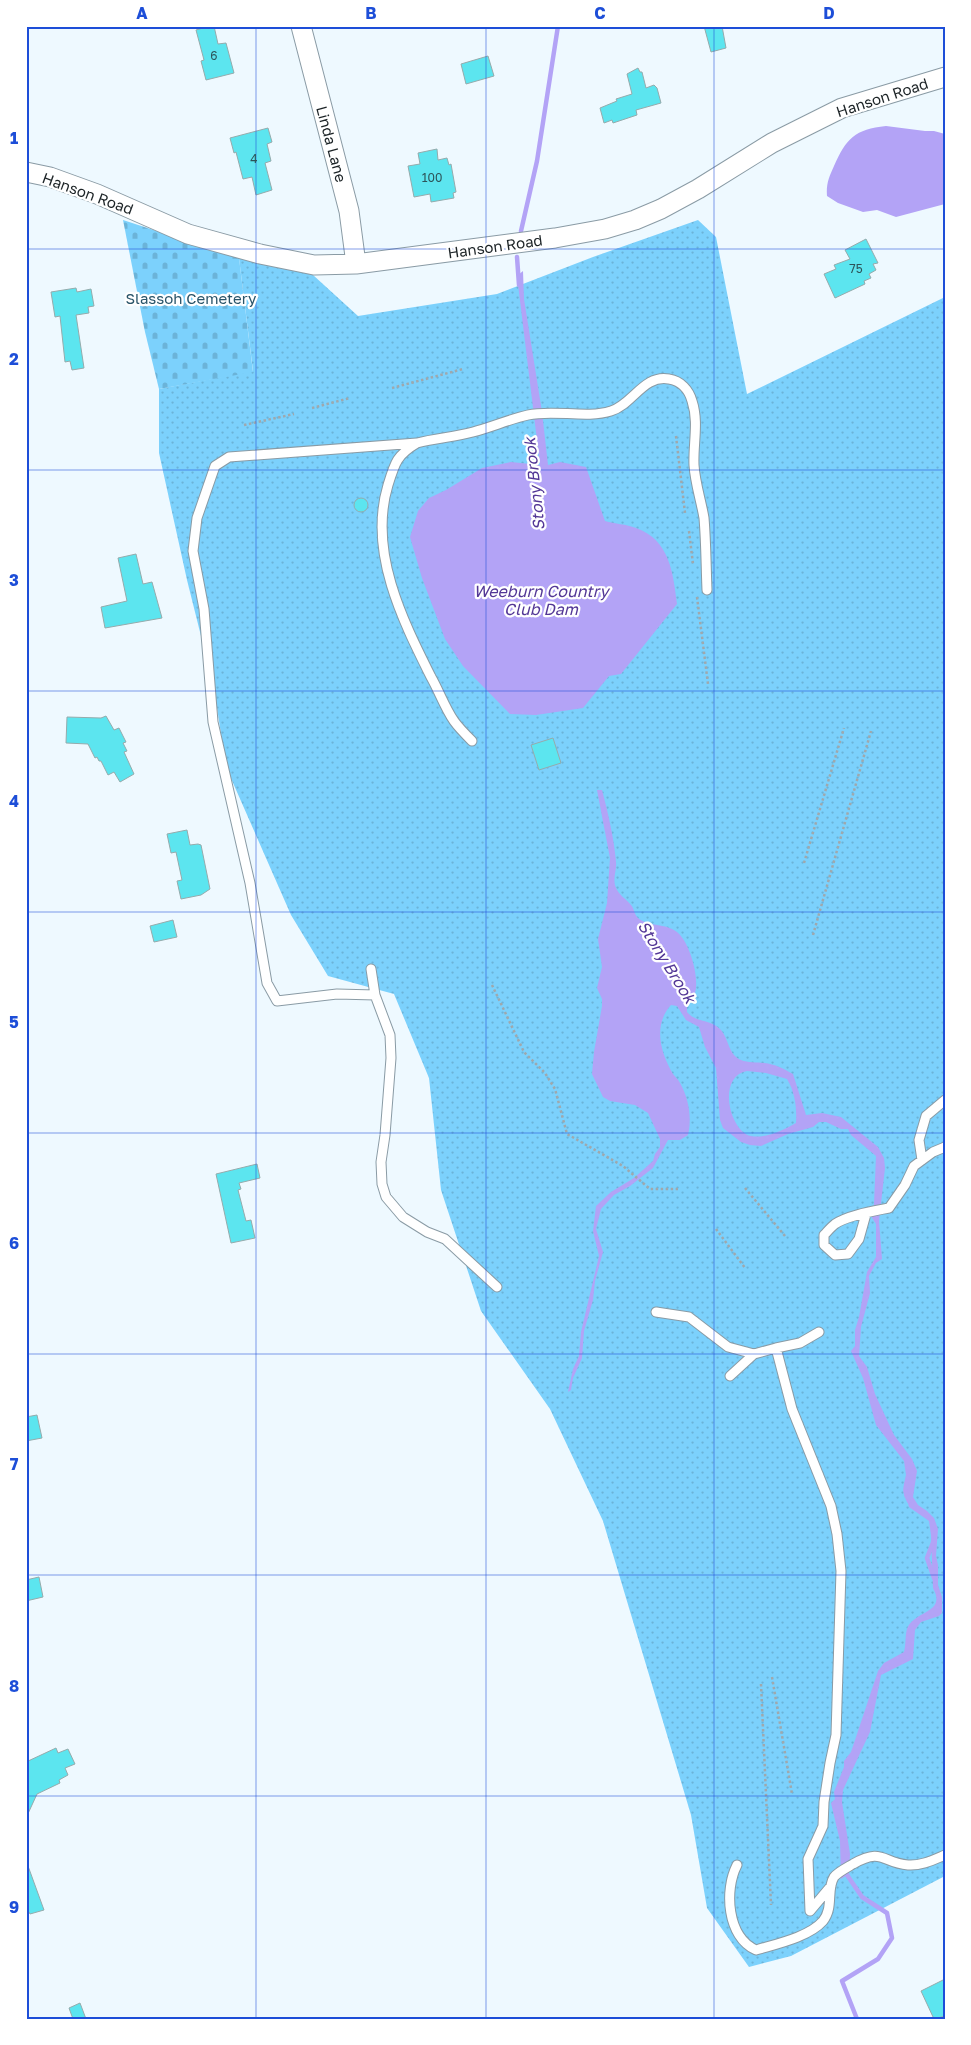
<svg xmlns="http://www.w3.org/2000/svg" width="971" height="2045" viewBox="0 0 971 2045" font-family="'Golos Text',sans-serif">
<defs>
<pattern id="grass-dots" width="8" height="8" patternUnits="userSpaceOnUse" patternTransform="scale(1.25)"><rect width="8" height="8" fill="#7cd1fc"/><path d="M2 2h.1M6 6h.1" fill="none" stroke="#6bb3d8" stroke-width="1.8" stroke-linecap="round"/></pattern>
<pattern id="cemetery-stones" width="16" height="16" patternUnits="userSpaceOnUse" patternTransform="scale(1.25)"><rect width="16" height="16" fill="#7cd1fc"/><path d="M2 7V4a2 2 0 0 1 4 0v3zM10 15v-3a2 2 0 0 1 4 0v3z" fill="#6bb3d8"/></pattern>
</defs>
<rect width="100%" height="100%" fill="#eef9ff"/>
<path fill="url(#grass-dots)" d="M698,220l18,17 31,157 198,-97v1579l-154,80 -42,11 -42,-59 -16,-93 -88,-294 -53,-112 -69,-98 -40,-121 -12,-112 -35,-84 -66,-18 -37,-61 -65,-148 -12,-79 -27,-108 -28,-127v-64l94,-18 -14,-113 74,17 45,41 139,-22 96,-37z"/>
<path fill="url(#cemetery-stones)" d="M123,220l116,38 14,114 -94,17 -14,-57z"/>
<path fill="#b3a3f6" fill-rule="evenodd" d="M886,126l39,5h9l11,3v70l-49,13 -19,-7 -14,2 -25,-9 -11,-7c-1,-12 2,-19 7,-30 12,-27 21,-37 52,-40z
M523,271l1,28 18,113 6,53 12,-3 26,5 19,54c10,3 21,3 31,7 34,12 37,45 41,76l-56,70 -12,2 -26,32 -47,7 -26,-1 -47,-48 -18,-27 -23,-61 -12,-41 8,-26 11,-13 17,-8 36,-22 29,-6 29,3 -23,-189z
M597,790h5c6,23 12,48 14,72 1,8 -4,17 0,26 3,7 10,11 15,17 3,3 3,9 7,13 10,9 28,5 39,14 13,10 24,49 17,64 -1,3 -5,6 -7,8v8c9,11 23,7 33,17 9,9 8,26 21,31 7,3 16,2 23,3 11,1 20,6 29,11l13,41 16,-2 19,4 37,30 6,11 1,10 -6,53 3,38 -6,4 -7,13 1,17 -9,34 -2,29 8,11 8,27 19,41 18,24 5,12 -4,26 5,8 9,6 7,7 4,11 -2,27 2,9v20l4,12v16l-3,3 -18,6 -6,8 -2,29 -32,16 -11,57 -27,58 -1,12 8,52 -1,20 -8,5 -1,-38 -9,-38 4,-4 -1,-7 10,-25v-6l7,-9 27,-81 6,-8 20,-11c2,-7 1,-16 3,-23 7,-19 40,-15 26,-41l-2,-53 -2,-14 -20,-14 -2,-7v-18l-3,-21 -28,-36 -13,-47 -12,-27 4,-5v-16l4,-13 8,-45 9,-15v-33l-5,-8 3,-12 2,-48 -25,-21 -3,-6h-7l-15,-7h-7l-6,5 -25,7 -27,12 -11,-1 -9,-3 -18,-14 -3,-8 -4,-52 -11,-21 -6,-20 -13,-7 -9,-14 -6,-1c-18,20 -11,47 2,69 2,3 5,5 7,9 9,16 12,35 8,52l-8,5h-12l-15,28 -23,18 -16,9 -13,14 -5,20 7,23 -8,29 -2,19 -9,31 -2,27 -9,20 -2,12 -3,2 5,-23 6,-13 2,-24 18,-76 -6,-25 3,-25 15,-14 23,-14 19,-17 2,-7 5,-7v-8l-12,-26 -13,-8 -25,-4 -7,-4 -11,-23 2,-22 8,-46v-7l-5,-11 5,-21 -4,-28 9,-36 3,-45zM747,1071l19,2 21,6c8,13 10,29 9,44 -12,7 -31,16 -45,13 -21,-4 -35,-59 -4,-65z"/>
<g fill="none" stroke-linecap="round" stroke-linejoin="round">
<path stroke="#b3a3f6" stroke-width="4.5" d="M521,231l16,-70 21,-135
M517,257l2,28
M908,1476c-2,10 -5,16 1,25
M934,1540l-7,18 7,20
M845,1872l17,25 25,16 5,25 -14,21 -36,22 15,38"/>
</g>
<path fill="#5ce5ef" stroke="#95abac" d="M210,26h4l4,18 8,-1 8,30 -28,7 -5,-19 3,-1 -8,-30z
M704,26h18l4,22 -15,4z
M488,56l6,20 -28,8 -5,-20z
M638,68l2,4h2l4,16 8,-3 3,3 4,15 -25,7 1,5 -24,8 -1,-3 -8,3 -4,-15 17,-7 -1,-2 16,-5 -5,-20z
M268,128l4,14 -5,2 4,17 -6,2 7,27 -16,5 -4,-18 -9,2 -7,-27 -2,1 -4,-15z
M437,149l1,11 9,-2 2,7 2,-1 5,28 -3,1 1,5 -23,4 -1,-8 -16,3 -6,-31 12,-2 -2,-11z
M866,239l12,24 -5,1 3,6 -7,4 2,4 -7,3 1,3 -30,14 -11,-24 12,-5 -2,-4 16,-6 -5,-9z
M76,288l1,4 14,-3 3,17 -6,1 1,6 -13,2 8,53 -12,2 -2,-9 -5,1 -5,-46 -5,1 -4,-25z
M354 505a7 7 0 1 1 14 0a7 7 0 1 1-14 0Z
M136,554l7,30 9,-2 10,36 -57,10 -4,-21 26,-6 -9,-43z
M106,716l8,14 5,-2 7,14 -3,1 4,8 -3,1 10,22 -14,8 -6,-10 -6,3 -7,-14h-2l-2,-4 -2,1 -7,-14 -22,-1 1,-26 34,1z
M553,738l8,25 -22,7 -8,-25z
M187,830l3,15 8,-1 3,1 9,44 -9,6 -20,4 -4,-18 5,-1 -6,-28 -5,1 -4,-19z
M173,920l4,17 -23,5 -4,-16z
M257,1164l3,14 -21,5 2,6 -3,1 8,31 5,-1 4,18 -24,5 -15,-69z
M37,1415l5,23 -16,3v-24z
M39,1577l4,20 -17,4v-21z
M56,1748l2,5 10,-4 7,15 -10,4 3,7 -9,5 1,3 -23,11 -11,24v-56z
M28,1866l16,44 -14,4 -1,-2 -3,1v-46z
M945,1979v37l-11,3 -13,-28z
M80,2003l6,16h-13l-4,-11z"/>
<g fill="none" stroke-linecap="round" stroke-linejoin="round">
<defs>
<path id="lane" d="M417,443c19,-5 38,-6 56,-11 19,-5 37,-13 55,-17 26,-6 58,4 83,-4 21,-6 33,-37 58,-32 12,2 20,11 23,22 7,21 1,43 2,64 1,18 7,35 10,53 2,24 2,48 3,72
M371,969l4,26 15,40 1,23 -6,77 -4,27 1,22 4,13 17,20 24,15 18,7 52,48
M375,995l-38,-1 -60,7 -10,-18 -17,-100 -37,-161 -9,-113 -11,-58 4,-33 18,-52 14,-9 188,-14c-20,12 -22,19 -29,42 -20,66 14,134 43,192 8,14 14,31 23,44 5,7 12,14 18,20
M922,1160l-3,-20 7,-24 19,-16
M866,1214l-7,25 -11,15 -13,1 -11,-10v-10c3,-3 7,-8 11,-11 13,-9 39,-13 54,-16l16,-23 9,-19 19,-14 12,-5
M656,1312l33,5 39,30 26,7
M819,1332l-19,11 -24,5 16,61 39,97 6,28 4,37 -5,164 -6,28 -6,39 -1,24 -15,33 2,52 21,-25
M730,1376l24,-22 22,-6
M737,1865c-13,25 -10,72 19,85 20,-6 53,-13 67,-29 11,-14 3,-31 11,-44 4,-5 14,-10 19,-13 30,-17 29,-1 55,1 13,1 25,-5 37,-10"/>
<path id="street" d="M301,26l48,185 7,53
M26,172l24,5 47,17 91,40 72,20 54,11 42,-1 199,-26 50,-9 30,-9 26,-11 37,-20 74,-46 70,-35 103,-31"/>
</defs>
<use href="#lane" stroke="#8a9ba5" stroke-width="11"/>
<use href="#street" stroke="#8a9ba5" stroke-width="21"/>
<path stroke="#9fa8ad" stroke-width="2.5" stroke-dasharray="2.5 2.5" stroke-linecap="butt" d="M392,388l71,-19
M312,408l38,-10
M244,425l50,-11
M676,436l9,77
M689,531l4,33
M697,597l11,87
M804,863l40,-135
M813,935l58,-204
M492,985l32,67 21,21 10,16 12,45 56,32 27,23h28
M745,1188l40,48
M716,1229l29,39
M772,1677l20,117
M761,1684l10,221"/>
<use href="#lane" stroke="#fff" stroke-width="9"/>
<use href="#street" stroke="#fff" stroke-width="19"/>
</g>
<path fill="none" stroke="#1d4ed8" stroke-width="1" stroke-opacity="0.55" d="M256,26v1993M486,26v1993M714,26v1993M26,249h919M26,470h919M26,691h919M26,912h919M26,1133h919M26,1354h919M26,1575h919M26,1796h919"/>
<g text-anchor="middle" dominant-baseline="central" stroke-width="4.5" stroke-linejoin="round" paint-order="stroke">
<g font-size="12" fill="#2d5459">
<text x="214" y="55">6</text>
<text x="254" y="158">4</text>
<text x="432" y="177">100</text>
<text x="856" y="268">75</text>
</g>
<g font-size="15" fill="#1d2427" stroke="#fff">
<text transform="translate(882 97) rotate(-18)">Hanson Road</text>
<text transform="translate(332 144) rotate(75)">Linda Lane</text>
<text transform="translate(88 193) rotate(20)">Hanson Road</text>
<text transform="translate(495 246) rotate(-8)">Hanson Road</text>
</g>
<g font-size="15" fill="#295469" stroke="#fff">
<text x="191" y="298">Slassoh Cemetery</text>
</g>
<g font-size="16" font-style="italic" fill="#533796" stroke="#fff">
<text transform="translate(534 484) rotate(-96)">Stony Brook</text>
<text x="541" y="591">Weeburn Country<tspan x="541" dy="18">Club Dam</tspan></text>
<text transform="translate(667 962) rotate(58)">Stony Brook</text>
</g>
</g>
<rect width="971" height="2045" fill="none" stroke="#ffffff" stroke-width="55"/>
<rect x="28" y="28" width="916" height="1990" fill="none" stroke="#1d4ed8" stroke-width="2"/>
<g font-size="16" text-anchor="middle" font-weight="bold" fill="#1d4ed8">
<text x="142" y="19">A</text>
<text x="371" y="19">B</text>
<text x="600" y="19">C</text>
<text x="829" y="19">D</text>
<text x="14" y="144">1</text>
<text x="14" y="365">2</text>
<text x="14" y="586">3</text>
<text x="14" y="807">4</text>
<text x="14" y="1028">5</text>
<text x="14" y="1249">6</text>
<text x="14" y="1470">7</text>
<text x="14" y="1692">8</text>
<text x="14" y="1913">9</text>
</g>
</svg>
